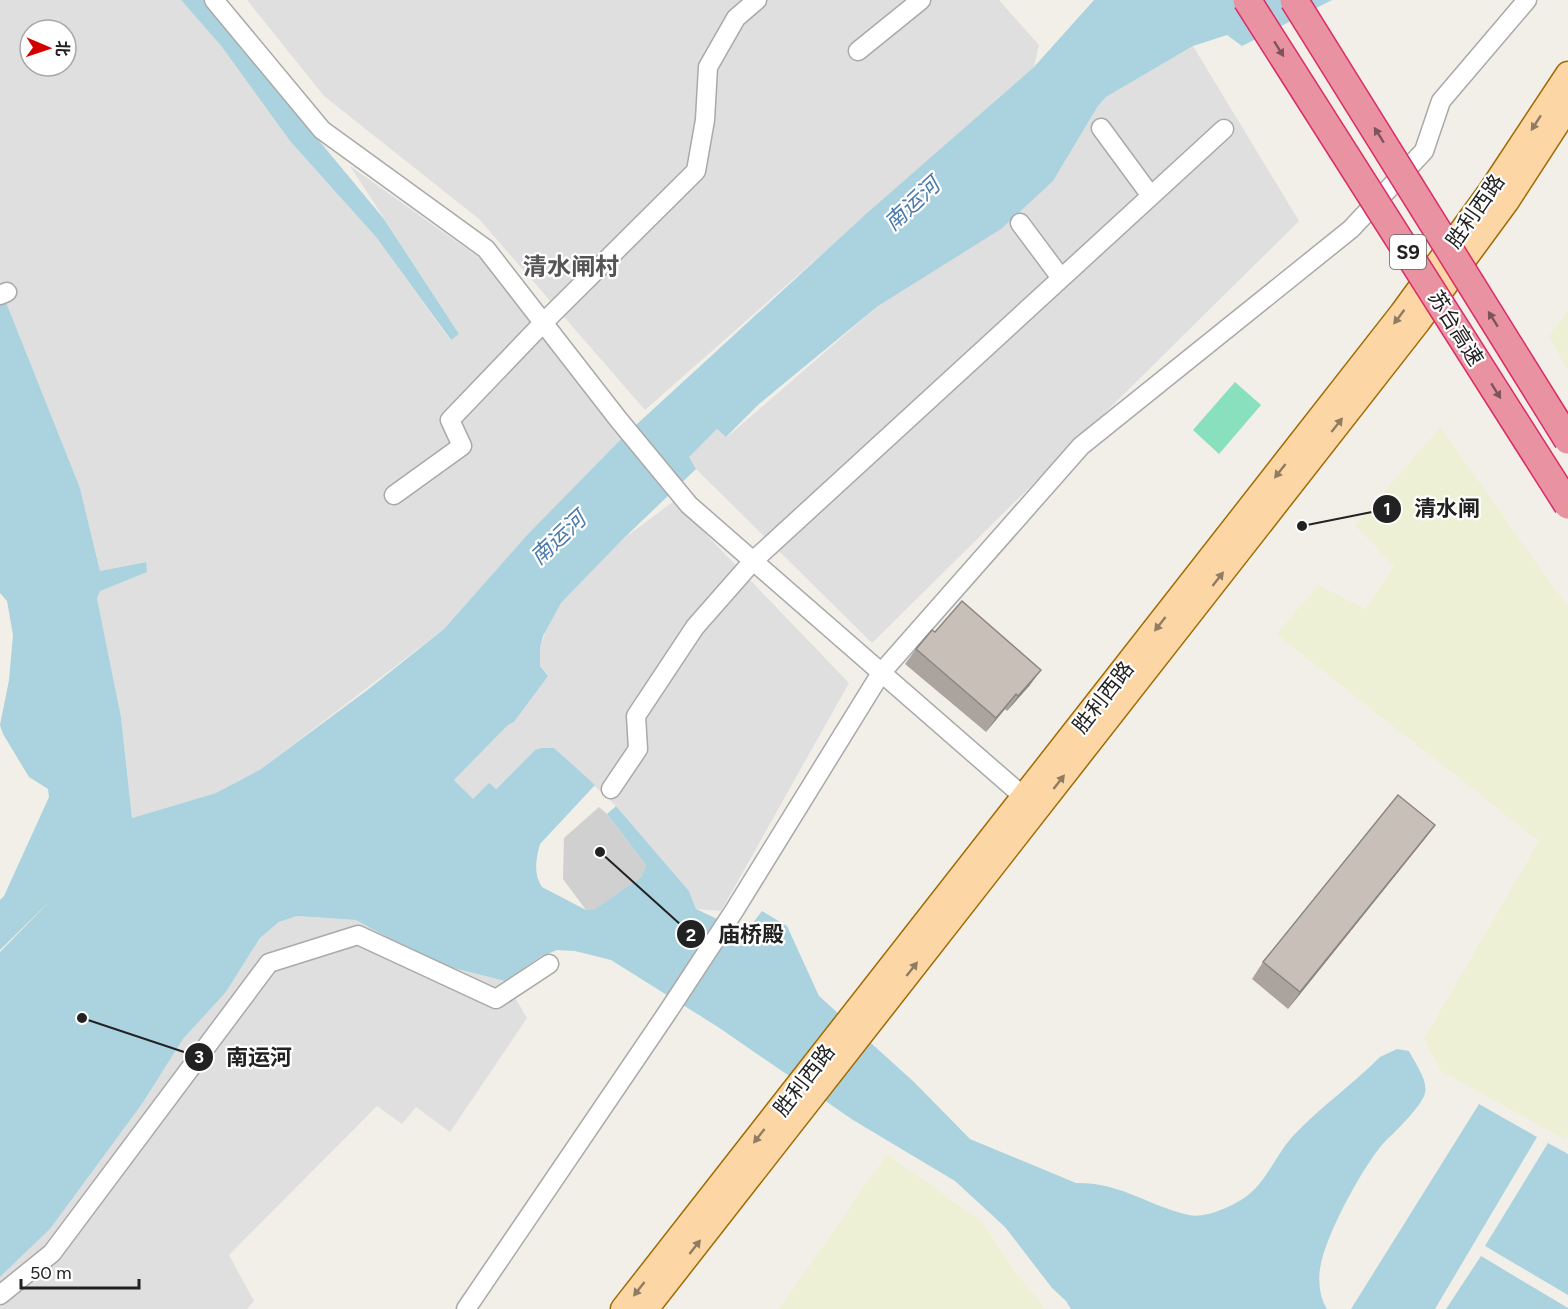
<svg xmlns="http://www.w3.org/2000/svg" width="1568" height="1309" viewBox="0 0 1568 1309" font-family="Figtree,'Noto Sans SC',sans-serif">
<rect width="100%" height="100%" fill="#f2efe9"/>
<path fill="#e0dfdf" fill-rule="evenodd" d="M0,0h181l41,47 68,94 86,96 74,103 9,-6 -109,-168 131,93 143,177 -97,99 -83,94 -183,140 -45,24 -84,25 -11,-101 -24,-119 2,-7 47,-19v-10l-46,9 -20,-83 -80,-201zM30,30h36v36h-36z
M247,0h752l40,45 -5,22 -389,343 -166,-191 -155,-123z
M1193,46l106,175 -427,422 -176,-174 -8,-12 29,-28 10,8 151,-131 175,-125 45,-75 8,-9z
M674,501l175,182 -128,228 -25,-2 -7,-18 -73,-85 -62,-58h-13l-6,2 -40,39 -23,10 -18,-19 54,-55 6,-3 34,-47 -8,-9v-18l8,-24 13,-21 62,-64z
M297,916l59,4 77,43 72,18 22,37 -77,114 -34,-25 -14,17 -25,-18 -148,149 25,46 -7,8h-247v-32l50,-48 92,-125 41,-65 43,-47 34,-54 19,-16z"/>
<path fill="#d0d0d0" d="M599,807l8,7 39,51 -5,12 -46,33h-9l-23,-31 1,-41z"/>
<path fill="#eef0d5" d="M1568,309v62l-19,-35z
M1440,427l128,180v526l-4,6 -123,-68 -17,-32 115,-198 -263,-207 43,-49 46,24 29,-43 -39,-40z
M887,1154l94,67 35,52 30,36h-267z"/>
<path fill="#88e0be" d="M1235,382l26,23 -42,49 -26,-24z"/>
<path fill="#aad3df" d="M181,0h32l83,113 88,106 75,115 -8,6 -75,-103 -86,-96 -68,-94z
M1094,0h238l-90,46 -15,-11 -34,11 -87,51 -8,9 -45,75 -52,48 -123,77 -119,98 -33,33 -9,-8 -28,28 7,12 -73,70 -62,64 -18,33 -3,12v18l8,10 -34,46 -6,3 -54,55 19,19 16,-16 7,6 39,-39 6,-2h13l41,37 -55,59c-4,15 -7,29 2,43l44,23h8l47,-33 5,-12 -39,-51 9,-8 73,85 7,18 34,16 3,-4 13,11 16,-21 25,15 32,70 95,86 56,57 106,44c45,-1 72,23 113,32 16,4 47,-10 59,-20 19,-15 28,-40 44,-58 27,-29 60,-52 88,-80l17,-8 12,2c6,12 19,29 16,42 -3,14 -33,41 -44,53 -21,26 -56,90 -61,123 -2,13 0,29 7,40h-256l-5,-8 -14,-13 -47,-61 -50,-46 -102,-61 -135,-93 -107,-67 -36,-9 -18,-1 -17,7 -35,24 -72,-18 -77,-43 -59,-4 -18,6 -19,16 -34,54 -43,47 -41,65 -92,125 -50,48v-325l51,-52 -51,50v-50l4,-4 45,-99 -1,-8 -19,-12 -26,-43 -3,-9 9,-45 4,-45 -6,-34 -7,-8v-306l80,201 20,83 46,-9 1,10 -47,19 -3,7 24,119 11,101 84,-25 45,-24 109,-81 74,-59 83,-94 97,-99 242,-222 168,-147z
M1479,1104l58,33 -102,172h-84z
M1548,1143l20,11v141l-83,-49z
M1481,1256l87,52v1h-122z"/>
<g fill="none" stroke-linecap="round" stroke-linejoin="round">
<defs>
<path id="minor" d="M214,0l108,130 164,119 132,170 71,86 343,299
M858,51l63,-51
M1101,128l50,68
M1020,223l41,55
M0,295l7,-3
M394,495l68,-49 -12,-26 93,-97 153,-152 9,-51 3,-53 28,-49 21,-18
M611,789l27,-40 -2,-33 59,-89 58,-66 471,-432
M0,1295l52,-42 217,-290 89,-28 138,64 53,-35
M466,1309l201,-296 67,-102 147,-238 200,-227 270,-217 73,-78 17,-50 86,-101"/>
<path id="major" d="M623,1309l779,-996 88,-121 78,-118
M646,1309l772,-987 89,-121 61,-94"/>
</defs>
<use href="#minor" stroke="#a9a9a9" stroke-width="21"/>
<use href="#major" stroke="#a06b00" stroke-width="27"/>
<use href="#minor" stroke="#fff" stroke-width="18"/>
<use href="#major" stroke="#fcd6a4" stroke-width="24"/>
<defs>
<path id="highway-bridge" d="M1247,0l321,505
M1294,0l274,440"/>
</defs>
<use href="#highway-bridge" stroke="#dc2a67" stroke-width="30" stroke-linecap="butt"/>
<use href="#highway-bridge" stroke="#e892a2" stroke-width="27"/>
</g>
<path fill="#aba49e" d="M916,649l114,36 -23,26 -2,-2 -19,23 -81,-68z
M1435,825l-12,16 -135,168 -36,-30 11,-17z"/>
<path fill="#8b8681" d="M1041,670l-11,15 -23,26 11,-15z
M1016,694l-11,15 -19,23 10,-14z
M1435,825l-12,16 -135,168 12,-17z"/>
<path fill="#c7bfb8" stroke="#8b8681" stroke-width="1.5" d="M962,601l79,69 -23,26 -2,-2 -20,24 -80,-69 16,-19 3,2z
M1398,795l37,30 -135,167 -37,-30z"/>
<defs><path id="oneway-solid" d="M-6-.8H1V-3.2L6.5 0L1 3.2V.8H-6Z" transform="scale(1.5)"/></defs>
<g fill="#7b545c">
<use href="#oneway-solid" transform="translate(1279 49) rotate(58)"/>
<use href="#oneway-solid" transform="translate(1379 135) rotate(-122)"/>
<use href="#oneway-solid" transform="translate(1493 319) rotate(-122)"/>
<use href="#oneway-solid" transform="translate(1496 391) rotate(58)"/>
</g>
<g fill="#8f7c63">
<use href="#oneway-solid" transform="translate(1536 123) rotate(123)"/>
<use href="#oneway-solid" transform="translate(1399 317) rotate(127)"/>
<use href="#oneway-solid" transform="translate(1337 425) rotate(-52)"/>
<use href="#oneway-solid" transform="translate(1280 471) rotate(128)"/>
<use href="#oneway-solid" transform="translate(1218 579) rotate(-52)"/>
<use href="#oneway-solid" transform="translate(1160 624) rotate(128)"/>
<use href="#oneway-solid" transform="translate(1059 782) rotate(-52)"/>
<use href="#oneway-solid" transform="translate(912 969) rotate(-52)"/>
<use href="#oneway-solid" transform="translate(759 1136) rotate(128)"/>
<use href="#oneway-solid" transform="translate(695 1247) rotate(-52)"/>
<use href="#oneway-solid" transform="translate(639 1289) rotate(128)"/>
</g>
<g text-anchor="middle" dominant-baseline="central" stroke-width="4.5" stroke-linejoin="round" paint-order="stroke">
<rect fill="#fff" stroke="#646464" stroke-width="1.5" x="1390" y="235" width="36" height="34" rx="4.5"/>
<g font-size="20" font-weight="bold" fill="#222">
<text x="1408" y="252">S9</text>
</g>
<g font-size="21" fill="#222" stroke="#fff">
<text transform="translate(1475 211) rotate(-55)">胜利西路</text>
<text transform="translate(1456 328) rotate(58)">苏台高速</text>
<text transform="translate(1103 697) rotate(-52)">胜利西路</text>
<text transform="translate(804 1080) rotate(-52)">胜利西路</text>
</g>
<g font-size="22" font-style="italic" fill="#4a7aab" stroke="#fff">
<text transform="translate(912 204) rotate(-43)">南运河</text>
<text transform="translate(558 538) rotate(-43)">南运河</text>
</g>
<g font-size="24" font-weight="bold" fill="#555" stroke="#fff">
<text x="571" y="266">清水闸村</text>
</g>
</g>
<path fill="none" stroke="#222" stroke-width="2" d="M1302 526L1387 509M600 852L691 934M82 1018L199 1057"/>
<g fill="#222" stroke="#fff" stroke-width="2">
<circle cx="1302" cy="526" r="6"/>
<circle cx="600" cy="852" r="6"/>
<circle cx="82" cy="1018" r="6"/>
<circle cx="1387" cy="509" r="15"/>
<circle cx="691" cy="934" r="15"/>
<circle cx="199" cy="1057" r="15"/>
</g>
<g font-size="18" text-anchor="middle" font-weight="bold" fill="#fff">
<text x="1387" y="515">1</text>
<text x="691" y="941">2</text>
<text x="199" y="1063">3</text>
</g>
<g font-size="22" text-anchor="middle" font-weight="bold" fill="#222" stroke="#fff" stroke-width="4.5" stroke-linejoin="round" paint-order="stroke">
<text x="1447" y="516">清水闸</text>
<text x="751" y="942">庙桥殿</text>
<text x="259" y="1065">南运河</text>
</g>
<g transform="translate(48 48) rotate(92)"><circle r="28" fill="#ffffff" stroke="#a7a7a7" stroke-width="1.5"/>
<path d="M0-4.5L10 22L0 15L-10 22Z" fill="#d40000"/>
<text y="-9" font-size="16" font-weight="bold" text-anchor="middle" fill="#222222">北</text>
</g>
<path d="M21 1279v9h118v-9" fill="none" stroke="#222222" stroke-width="3"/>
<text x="30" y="1279" font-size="18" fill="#222222" stroke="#ffffff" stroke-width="4.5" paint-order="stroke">50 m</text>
</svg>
